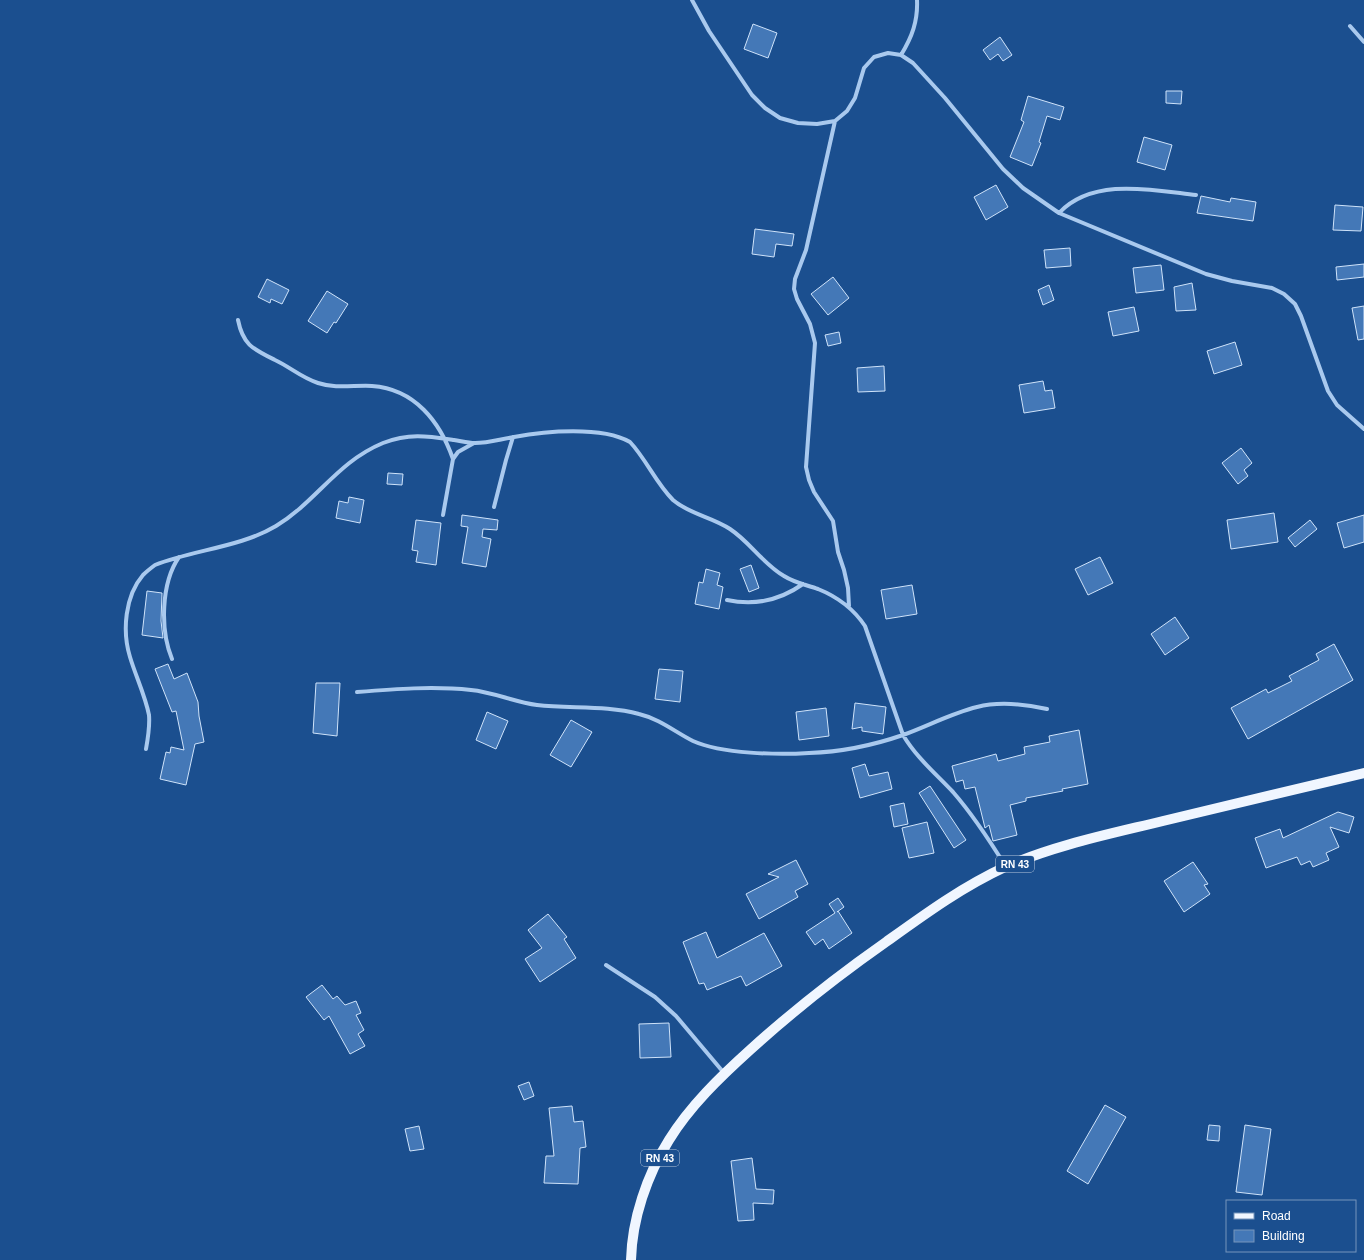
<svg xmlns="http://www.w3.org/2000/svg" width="1364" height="1260" viewBox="0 0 1364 1260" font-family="Helvetica,sans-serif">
<rect width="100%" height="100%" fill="#1b4f8f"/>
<path fill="#4478b7" stroke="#cfe3fa" d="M753,24l24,9 -9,25 -24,-9z
M1000,37l12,18 -9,6 -5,-7 -8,6 -7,-10z
M1166,91h16l-1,13 -15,-1z
M1028,96l36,11 -4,13 -13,-4 -8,26 2,1 -9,23 -22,-9 14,-35 -3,-2z
M1144,137l28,8 -7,25 -28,-8z
M996,185l12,22 -22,13 -12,-23z
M1201,196l29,6 1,-4 25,4 -3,19 -56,-8z
M1335,205l28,2 -2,24 -28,-1z
M755,229l39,5 -2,12 -16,-2 -2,13 -22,-3z
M1070,248l1,18 -25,2 -2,-18z
M1364,264v13l-27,3 -1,-13z
M1161,265l3,25 -28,3 -3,-25z
M833,277l16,21 -21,17 -17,-21z
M267,279l22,11 -7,14 -11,-5 -1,4 -12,-6z
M1192,283l4,27 -20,1 -2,-24z
M1049,285l5,15 -11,5 -5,-15z
M327,291l21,13 -12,19 -2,-1 -7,11 -19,-12z
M1364,306v33l-6,1 -6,-32z
M1134,307l5,24 -26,5 -5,-24z
M839,332l2,11 -13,3 -3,-11z
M1235,342l7,23 -28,9 -7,-23z
M884,366l1,25 -27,1 -1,-24z
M1043,381l2,10 7,-1 3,18 -31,5 -5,-28z
M1241,448l11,15 -8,7 4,6 -10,8 -16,-21z
M388,473l15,1 -1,11 -15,-1z
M349,497l15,3 -4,23 -24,-5 3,-17 9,2z
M1274,513l4,29 -47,7 -4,-29z
M462,515l36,5 -1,10 -14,-1 -1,8 9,2 -5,28 -24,-4 6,-36 -7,-1z
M1364,515v27l-20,6 -7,-25z
M416,520l25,3 -5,42 -20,-3 2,-11 -6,-1z
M1310,520l7,9 -22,18 -7,-9z
M1100,557l13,26 -25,12 -13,-26z
M751,565l8,23 -10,4 -9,-23z
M706,569l14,4 -3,12 6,2 -4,22 -24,-5 4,-22 4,1z
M912,585l5,29 -31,5 -5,-29z
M147,591l15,2 -1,28 2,17 -21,-3z
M1175,617l14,21 -24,17 -14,-21z
M1334,644l19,36 -105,59 -17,-31 35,-19 2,4 24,-12 -3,-5 30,-16 -3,-6z
M168,664l6,15 13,-6 11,29 1,14 5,26 -9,2 -9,41 -26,-6 6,-27 4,1 1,-6 13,3 -8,-39 -4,1 -17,-43z
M659,669l24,2 -3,31 -25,-3z
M316,683h24l-3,53 -24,-3z
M855,703l31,4 -3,27 -21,-3v-4l-10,2z
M826,708l3,28 -30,4 -3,-28z
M487,712l21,9 -12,28 -20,-9z
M571,720l21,12 -21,35 -21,-12z
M1079,730l9,54 -26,5 1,2 -37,7v3l-16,4 7,30 -24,6 -4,-16 -4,3 -10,-41 -10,2 -2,-9 -7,2 -4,-16 44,-12 2,7 27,-7 -1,-7 26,-5 -1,-6z
M865,764l4,12 19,-4 4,17 -32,9 -8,-30z
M930,786l36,54 -12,8 -35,-55z
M904,803l4,21 -14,3 -4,-21z
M1338,812l16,5 -5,16 -19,-6 9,20 -13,6 3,7 -16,7 -3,-6 -9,4 -4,-8 -31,11 -11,-30 25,-9 3,9z
M927,822l7,31 -25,5 -7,-30z
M796,860l12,24 -13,7 3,6 -39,22 -13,-25 33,-17 -11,-3z
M1193,862l15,22 -4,1 6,9 -26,18 -20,-31z
M838,898l6,9 -7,5 1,-1 14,22 -23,16 -6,-10 -8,6 -9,-13 29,-19 -6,-9z
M548,914l19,23 -3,2 12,19 -36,24 -15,-23 17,-11 -14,-18z
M706,932l11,26 47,-25 18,33 -36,20 -5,-10 -34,14 -3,-7 -5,1 -16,-42z
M322,985l11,14 4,-3 8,9 11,-4 5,12 -5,2 8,15 -6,4 7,12 -15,8 -21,-38 -5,4 -18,-23z
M669,1023l2,34 -31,1 -1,-34z
M529,1082l5,14 -10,4 -6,-14z
M1105,1105l21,12 -38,67 -21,-13z
M572,1106l2,16 9,-1 3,26 -6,1 -2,36 -34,-1 2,-27h8l-5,-48z
M1209,1125l11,1 -1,15 -12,-1z
M1245,1125l26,4 -9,66 -26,-3z
M419,1126l5,23 -14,2 -5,-22z
M752,1158l4,31 18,1 -1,14 -20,-1 1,17 -16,1 -7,-60z"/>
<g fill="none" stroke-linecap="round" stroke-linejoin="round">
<path stroke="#a9c9ee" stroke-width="4" d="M692,0l17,31 43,64 13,13 15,10 18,5 19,1 18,-3 12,-10 8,-13 9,-30 10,-11 14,-4 13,2 12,8 32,35 58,71 20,19 36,25 147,61 26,7 40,7 12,6 11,10 6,12 27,75 9,14 27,24
M1350,26l14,16
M901,55c11,-18 17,-34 16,-55
M835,121l-29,129 -11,29 -1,10 3,10 13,25 5,19 -9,124 3,13 5,12 19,29 5,31 6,18 4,18 1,18
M1059,213c34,-36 93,-23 137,-18
M238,320c5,25 15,29 37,40 15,7 27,18 43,23 18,6 36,2 54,3 43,3 68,36 81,73
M494,507l12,-47 7,-23
M443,515l10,-56 5,-7 16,-9
M727,600c28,6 52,1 76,-16
M172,659c-12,-29 -11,-76 7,-102
M357,692c38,-3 76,-6 114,-2 22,2 43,12 66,15 33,4 69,0 102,9 21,5 36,18 54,27 29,13 85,14 116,12 32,-1 65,-8 94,-18 25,-9 49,-22 74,-28 23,-6 47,-3 70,2
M146,749c2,-11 4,-22 3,-34 -4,-20 -13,-38 -19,-58 -8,-26 -5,-61 13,-82 4,-4 8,-7 12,-10 38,-15 86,-18 121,-39 41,-25 61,-64 107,-83 26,-10 44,-7 71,-3 7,1 14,3 21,3 13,0 26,-4 39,-6 31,-6 88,-11 116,5 16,17 26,41 43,58 16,14 39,17 57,29 20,13 33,35 54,47 11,7 23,9 34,13 20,8 35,19 47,37l38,109c13,22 32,38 50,57 20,23 37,49 53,75
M606,965l49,32 21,19 48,57"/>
<path stroke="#f0f6ff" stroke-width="10" d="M631,1260c1,-41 16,-85 38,-120 21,-34 51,-63 81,-90 43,-39 89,-75 136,-108 39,-28 76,-55 119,-75 50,-22 105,-33 158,-46 67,-16 134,-32 201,-48"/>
</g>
<g text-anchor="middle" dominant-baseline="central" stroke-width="3.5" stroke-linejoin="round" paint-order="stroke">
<g fill="#1b4f8f" stroke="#bbcadd" stroke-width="1">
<rect x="996" y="856" width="38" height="16" rx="3"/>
<rect x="641" y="1150" width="38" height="16" rx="3"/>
</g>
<g font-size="10" font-weight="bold" fill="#fff">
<text x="1015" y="864">RN 43</text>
<text x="660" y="1158">RN 43</text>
</g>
</g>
<rect x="1226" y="1200" width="130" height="52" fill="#1b4f8f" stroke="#7695bc"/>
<rect x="1234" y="1213" width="20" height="6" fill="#f0f6ff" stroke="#7695bc"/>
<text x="1262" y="1220" font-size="12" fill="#ffffff">Road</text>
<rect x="1234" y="1230" width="20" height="12" fill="#4478b7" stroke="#7695bc"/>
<text x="1262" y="1240" font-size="12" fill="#ffffff">Building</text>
</svg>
